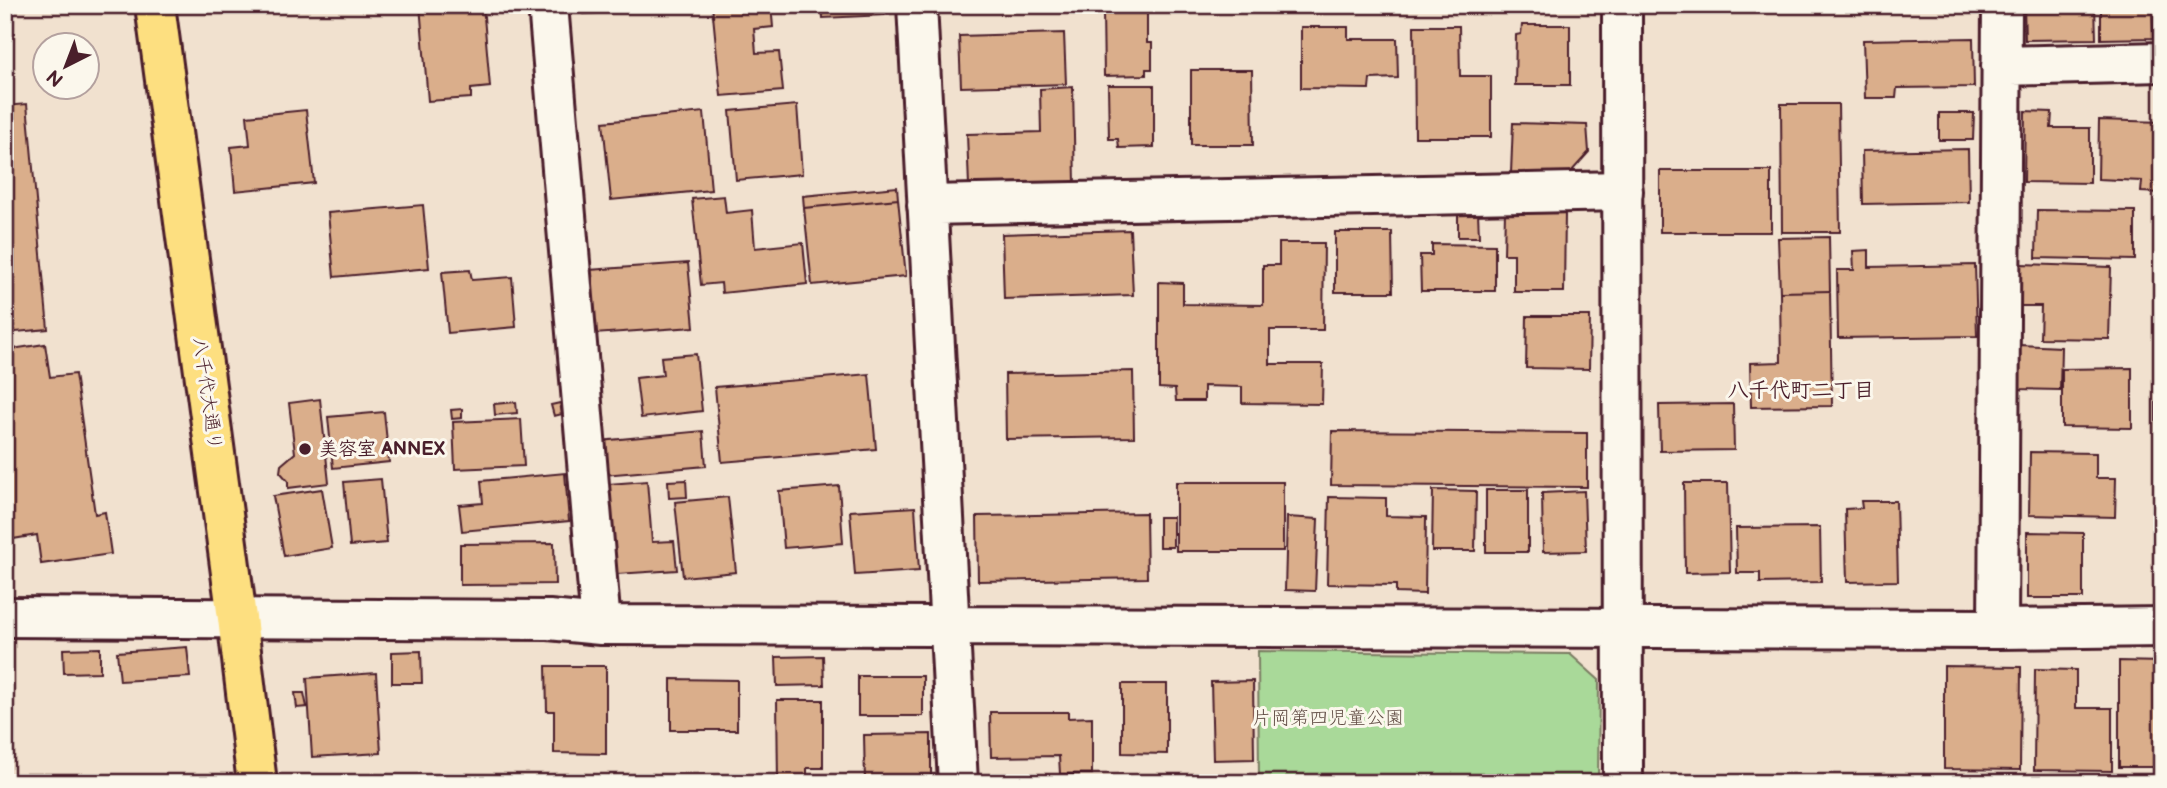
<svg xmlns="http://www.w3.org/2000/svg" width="2167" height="788" viewBox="0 0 2167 788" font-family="'Balsamiq Sans','Klee One',sans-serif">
<rect width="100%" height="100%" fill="#f1e1cf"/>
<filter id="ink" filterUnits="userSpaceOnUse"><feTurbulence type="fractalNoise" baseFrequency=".0143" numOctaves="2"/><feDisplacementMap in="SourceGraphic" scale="14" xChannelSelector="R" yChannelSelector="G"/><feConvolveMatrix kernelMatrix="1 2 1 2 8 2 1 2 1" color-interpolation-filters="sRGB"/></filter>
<g filter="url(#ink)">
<path fill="#a9d999" stroke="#7a7c62" stroke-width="2" d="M1258,651l312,3 29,26 -1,103h-339z"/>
<path fill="#daae8b" stroke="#4a1f2b" stroke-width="2" d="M420,5h63l7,82 -19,2v9l-43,3z
M583,5h85v4l-85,5z
M712,5h59l2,22 -19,2 2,24 23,-1 4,39 -62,5z
M822,5h63v10l-62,3z
M2024,5h71l1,34 -71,1z
M2101,5h51l1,33 -52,1z
M1103,13h44v30h5v26h-6v6l-42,1z
M1522,25h48v60h-55l1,-50 5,-1z
M1414,26h45l1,50h31v61h-76z
M1301,27h47v12h49l1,39 -28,1 -1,10 -68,-1z
M1064,33l2,51 -105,3 -2,-51z
M1973,38l1,49 -77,1 -1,10h-31l-2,-58z
M1191,70h61l1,75h-62z
M1108,85h46v62l-35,1 -1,-9h-9z
M1073,87l2,97 -106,2 -2,-52 74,-2 -1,-43z
M27,104l21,225 -43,4v-227z
M1781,104h57l2,128h-58z
M797,105l5,69 -66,6 -6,-69z
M306,110l8,73 -79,8 -4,-44 19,-2 -3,-29z
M2025,111l27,1 -1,16h39v55l-66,-1z
M704,112l7,78 -100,10 -8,-78z
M1939,113h35l-1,27h-34z
M2099,120l63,2v71l-21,-1 1,-11 -44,-2z
M1513,123l74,2 2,27 -18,20 -60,1z
M1968,149l1,53 -106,2 -1,-53z
M1660,171h111v61h-111z
M897,187l1,12 -94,9 -1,-12z
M724,196l2,17 26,-3 3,38 48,-5 4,41 -85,9 -1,-10 -20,2 -9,-86z
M898,199l8,77 -94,9 -8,-77z
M423,205l6,63 -95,9 -6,-64z
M2037,210l98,1v49l-99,-2z
M1505,211l60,1 -1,80h-50v-38h-10z
M1458,212h20l1,25h-21z
M1130,230l3,65 -129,4 -2,-65z
M1335,232h57l1,60h-58z
M1829,237l1,54 -50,1 -2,-54z
M1279,243h45l-1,87h-53v34h53l-1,40 -80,-1v-16l-38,-1v15h-28l-1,-12 -16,-1v-106l24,1v21l80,1v-40h16z
M1432,244l63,1v46h-74l-1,-36h12z
M1869,250v17l106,-2 2,71 -139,2 -1,-68h17l-1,-19z
M688,263l6,64 -100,7 -5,-64z
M2021,264l90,3 -2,72 -69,-1 1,-32h-21z
M470,270l2,10 40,-3 4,50 -68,6 -6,-61z
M1830,291l2,115 -81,1 -1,-44 31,-1 -1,-70z
M1527,316h63l-1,53 -63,-1z
M45,344l5,33 25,-3 20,140 10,-2 6,42 -70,10 -4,-29 -24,4 -2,-11 -6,1v-179z
M2019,345l42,2 -1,43 -43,-1z
M696,354l6,57 -61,7 -5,-40 27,-3 -2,-18z
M2132,368v60l-70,-1v-58z
M1133,371l1,66 -128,2 -1,-65z
M869,374l7,75 -154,13 -7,-75z
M320,399l9,84 -41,5v-7l-8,-9 1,-7 14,-12 -6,-50z
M516,402l1,11 -22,2 -1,-11z
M2156,402h6v30h-6z
M560,403l2,11 -8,2 -3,-11z
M1733,404l1,46 -74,1 -1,-46z
M462,409v9l-10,1 -1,-9z
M384,412l5,50 -56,6 -5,-51z
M521,419l3,47 -69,3 -2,-47z
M703,431l3,35 -102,9 -4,-34z
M1332,431l255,2v54l-256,-2z
M2030,452l66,1v25h20l-1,39 -86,-2z
M565,473l4,48 -107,10 -3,-26 24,-2 -2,-22z
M381,479l6,64 -37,3 -6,-64z
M686,480l1,17 -18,1 -1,-17z
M647,481l5,61 22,-1 3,29 -60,4 -8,-90z
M1176,482h107v69h-107z
M1684,483h44l2,89 -45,1z
M839,486l4,57 -59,5 -5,-57z
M322,489l10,59 -48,8 -11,-60z
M1433,490l43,1 -1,60h-43z
M1486,490h42v62h-42z
M1584,491l2,60 -43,1 -1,-59z
M728,497l8,75 -53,5 -8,-75z
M1329,497l57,1v18l40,1 -1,77 -29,-1v-8l-69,-1z
M1861,501h35l2,80 -51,1 -2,-73 17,-1z
M915,507l4,64 -64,4 -5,-64z
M1146,513l1,65 -169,3 -1,-65z
M1159,517h14v30h-14z
M1287,517l31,2 -3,72 -30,-1z
M1820,527l1,55 -61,1v-10h-23l-1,-45z
M2027,532l56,1v65h-56z
M554,543l1,41 -95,1v-41z
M187,647l3,30 -70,4 -3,-29z
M100,648v24l-36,1 -1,-24z
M421,651l1,32h-30v-31z
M823,656l1,29 -47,1 -1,-29z
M2119,661l43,1v105h-43z
M546,666h60v88l-52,-1v-42h-7z
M1944,666l77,1 -1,103 -76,-1z
M2035,669l41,1v38h36v63l-78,-1z
M376,673l5,80 -69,4 -5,-79z
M858,676h65v40h-65z
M671,679l66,1v50h-66z
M1253,681l1,78 -41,1 -2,-78z
M1122,684h45v70l-45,-1z
M295,693h9l3,14 -10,1z
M777,700h46v68h-16v15h-29z
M990,712h78v6l24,-1v57h-32l-1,-18 -68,1z
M931,734v49h-66l-1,-48z
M2010,776h89v7h-89z
M983,780h72v3h-72z"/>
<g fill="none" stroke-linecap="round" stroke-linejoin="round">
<defs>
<path id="street" d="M548,5l53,620
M917,5l41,778
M2001,66l161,-4
M927,205l696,-14
M5,617l544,3 52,5 1397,4 164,-2
M1998,629l4,-624"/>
<path id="secondary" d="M1622,5l1,778"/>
<path id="primary" d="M155,5l82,613 20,165"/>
</defs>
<use href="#street" stroke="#4a1f2b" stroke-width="44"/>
<use href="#secondary" stroke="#4a1f2b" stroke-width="44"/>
<use href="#primary" stroke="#4a1f2b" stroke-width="44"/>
<use href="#street" stroke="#fbf7ec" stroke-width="38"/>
<use href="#secondary" stroke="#fbf7ec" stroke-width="38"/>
<use href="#primary" stroke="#fddf80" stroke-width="38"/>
</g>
</g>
<circle fill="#4a1f2b" stroke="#fbf7ec" stroke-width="2.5" cx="305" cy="449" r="7"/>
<g text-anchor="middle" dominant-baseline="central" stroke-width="6" stroke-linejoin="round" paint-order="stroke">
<g font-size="19" fill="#4a1f2b" stroke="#fbf7ec">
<text transform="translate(207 394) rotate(82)">八千代大通り</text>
</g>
<g font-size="19" font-weight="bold" fill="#4a1f2b" stroke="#fbf7ec" text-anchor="start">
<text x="319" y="449">美容室 ANNEX</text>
</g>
<g font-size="19" fill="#624e46" stroke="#fbf7ec">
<text x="1328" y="718">片岡第四児童公園</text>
</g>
<g font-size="21" font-weight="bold" fill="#4a1f2b" stroke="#fbf7ec">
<text x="1801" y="390">八千代町二丁目</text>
</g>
</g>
<rect width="2167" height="788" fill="none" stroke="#fbf7ec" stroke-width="28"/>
<rect x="14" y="14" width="2139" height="760" fill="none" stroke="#4a1f2b" stroke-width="2.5" filter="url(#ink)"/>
<g transform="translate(66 66) rotate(222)"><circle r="33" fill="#fbf7ec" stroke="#b4a19f" stroke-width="2"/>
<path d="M0-5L12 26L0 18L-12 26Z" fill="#4a1f2b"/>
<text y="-10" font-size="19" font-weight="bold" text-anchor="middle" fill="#4a1f2b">N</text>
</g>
</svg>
